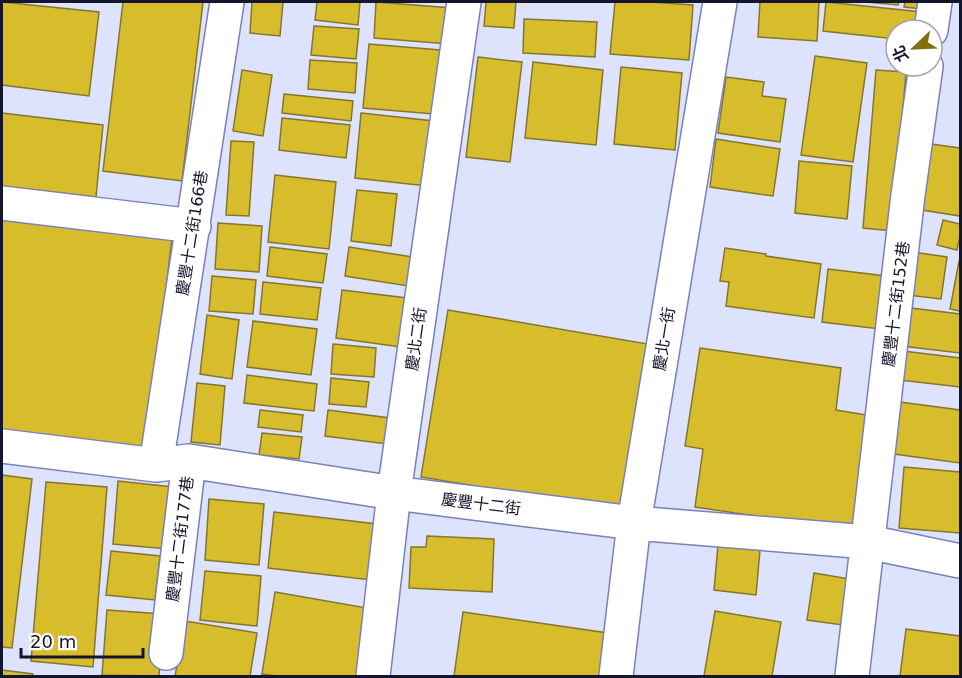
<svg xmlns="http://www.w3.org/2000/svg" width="962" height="678" viewBox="0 0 962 678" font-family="'DejaVu Sans','Noto Sans TC',sans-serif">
<rect width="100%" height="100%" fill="#dde2fd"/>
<path fill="#d7bc2c" stroke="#85762e" stroke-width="1.5" d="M2,2l97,10 -10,84 -87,-11z
M123,2h80l-21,179 -79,-10z
M252,2h31l-3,34 -30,-3z
M317,2h43l-2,23 -43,-5z
M376,2l76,6 -3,36 -75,-6z
M486,2h30l-2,26 -30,-2z
M615,2h35l43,3 -4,55 -79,-6z
M760,2h59l-2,39 -59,-4z
M826,2l96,10 -2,18h-24v9l-73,-8z
M865,2h34l-1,3z
M905,2h27l-1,8 -27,-3z
M524,19l73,3 -2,35 -72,-4z
M314,26l45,3 -3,30 -45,-4z
M369,44l71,6 -6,64 -71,-6z
M815,56l52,7 -14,99 -52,-7z
M478,57l44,5 -12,100 -44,-5z
M310,60l47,3 -2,30 -47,-4z
M533,62l70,8 -7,75 -71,-7z
M621,67l61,6 -7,77 -61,-6z
M242,70l30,5 -9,61 -30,-5z
M876,70l30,2 -13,159 -30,-3z
M726,77l38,5 -2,14 24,3 -6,43 -62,-9z
M284,94l69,7 -2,20 -69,-8z
M2,113l101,12 -7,72 -94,-11z
M361,113l73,8 -7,65 -72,-8z
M282,118l68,7 -4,33 -67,-8z
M716,139l64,10 -7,47 -63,-9z
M231,141l23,1 -5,74 -23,-1z
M931,144l29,4v68l-38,-6z
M799,161l53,5 -5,53 -52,-6z
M275,175l61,7 -7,67 -61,-7z
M357,190l40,4 -6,52 -40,-5z
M2,216l170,22 -25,212 -145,-18z
M943,220l17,4v12l-3,14 -20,-5z
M218,223l44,3 -3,46 -44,-3z
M270,247l57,7 -4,29 -56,-7z
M349,247l70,11 -4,29 -70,-11z
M725,248l41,6v2l55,8 -7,54 -88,-12 3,-24 -9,-1z
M913,252l34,5 -6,42 -33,-4z
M959,261h1v50l-10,-2z
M828,269l58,7 -6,53 -58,-7z
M212,276l44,4 -3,34 -44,-3z
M263,282l58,6 -4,32 -57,-6z
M342,290l65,8 -6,49 -65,-9z
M911,308l49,6v39l-58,-7z
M448,310l200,34 -27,166 -200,-33z
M207,315l32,5 -7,59 -32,-5z
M253,321l64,8 -6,46 -64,-8z
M333,344l43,4 -2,29 -43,-3z
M700,348l141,20 -5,42 37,6 -17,115 -161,-24 8,-58 -18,-3z
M903,351l57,7v29l-60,-7z
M247,375l70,9 -3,27 -70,-8z
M331,378l38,4 -3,25 -37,-3z
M197,383l28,3 -5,59 -29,-3z
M900,402l60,8v53l-66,-9z
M260,410l43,5 -2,17 -43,-5z
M328,410l62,8 -3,26 -62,-8z
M262,433l40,4 -3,22 -40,-4z
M904,467l56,5v61l-61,-5z
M2,475l30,4 -20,169 -10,-1z
M118,481l55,6 -5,62 -55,-5z
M46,482l61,5 -14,180 -62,-6z
M209,499l55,5 -5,61 -54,-5z
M274,512l112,13 -6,56 -112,-13z
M427,536l67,3 -2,53 -83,-4 2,-41h15z
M718,545l42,5 -4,45 -42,-5z
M111,551l49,5 -5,44 -49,-5z
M205,571l56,5 -4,50 -57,-6z
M814,573l42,7 -6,46 -43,-6z
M275,592l98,17 -11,67h-85l-15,-2z
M107,610l56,4 -4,62 -57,-1z
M715,611l66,11 -9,54h-68z
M463,612l145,21 -6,43h-148z
M185,621l72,12 -7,43h-75z
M906,629l54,7v40h-60z
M2,670l31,4v2h-31z"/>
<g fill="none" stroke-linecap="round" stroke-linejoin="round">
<defs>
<path id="minor" d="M931,30l4,-28
M2,203l192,23
M2,446l154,19 33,-4 205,32 240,30 234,19 92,19
M156,465l71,-463
M166,653l23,-192
M373,676l21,-183 70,-491
M616,676l18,-153 86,-521
M852,676l56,-481 18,-129"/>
</defs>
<use href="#minor" stroke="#7880bd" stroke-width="36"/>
<use href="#minor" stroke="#fff" stroke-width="33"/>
</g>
<g text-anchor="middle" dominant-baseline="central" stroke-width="4.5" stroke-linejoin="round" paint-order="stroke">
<g font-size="16" fill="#14162e" stroke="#fff">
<text transform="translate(192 233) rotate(-81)">慶豐十二街166巷</text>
<text transform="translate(896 304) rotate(-83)">慶豐十二街152巷</text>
<text transform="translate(416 339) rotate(-82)">慶北二街</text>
<text transform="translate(664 339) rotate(-81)">慶北一街</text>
<text transform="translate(481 504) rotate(7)">慶豐十二街</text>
<text transform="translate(180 539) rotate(-83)">慶豐十二街177巷</text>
</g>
</g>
<rect width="962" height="678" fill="none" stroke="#14162e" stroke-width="6"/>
<g transform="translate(914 48) rotate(247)"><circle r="28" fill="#ffffff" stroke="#a1a2ab" stroke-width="1.5"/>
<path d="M0-4.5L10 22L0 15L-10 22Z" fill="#827010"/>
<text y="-9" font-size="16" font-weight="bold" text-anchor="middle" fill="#14162e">北</text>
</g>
<path d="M21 648v9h122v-9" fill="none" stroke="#14162e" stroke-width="3"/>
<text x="30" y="648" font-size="18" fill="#14162e" stroke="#ffffff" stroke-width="4.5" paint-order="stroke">20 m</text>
</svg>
